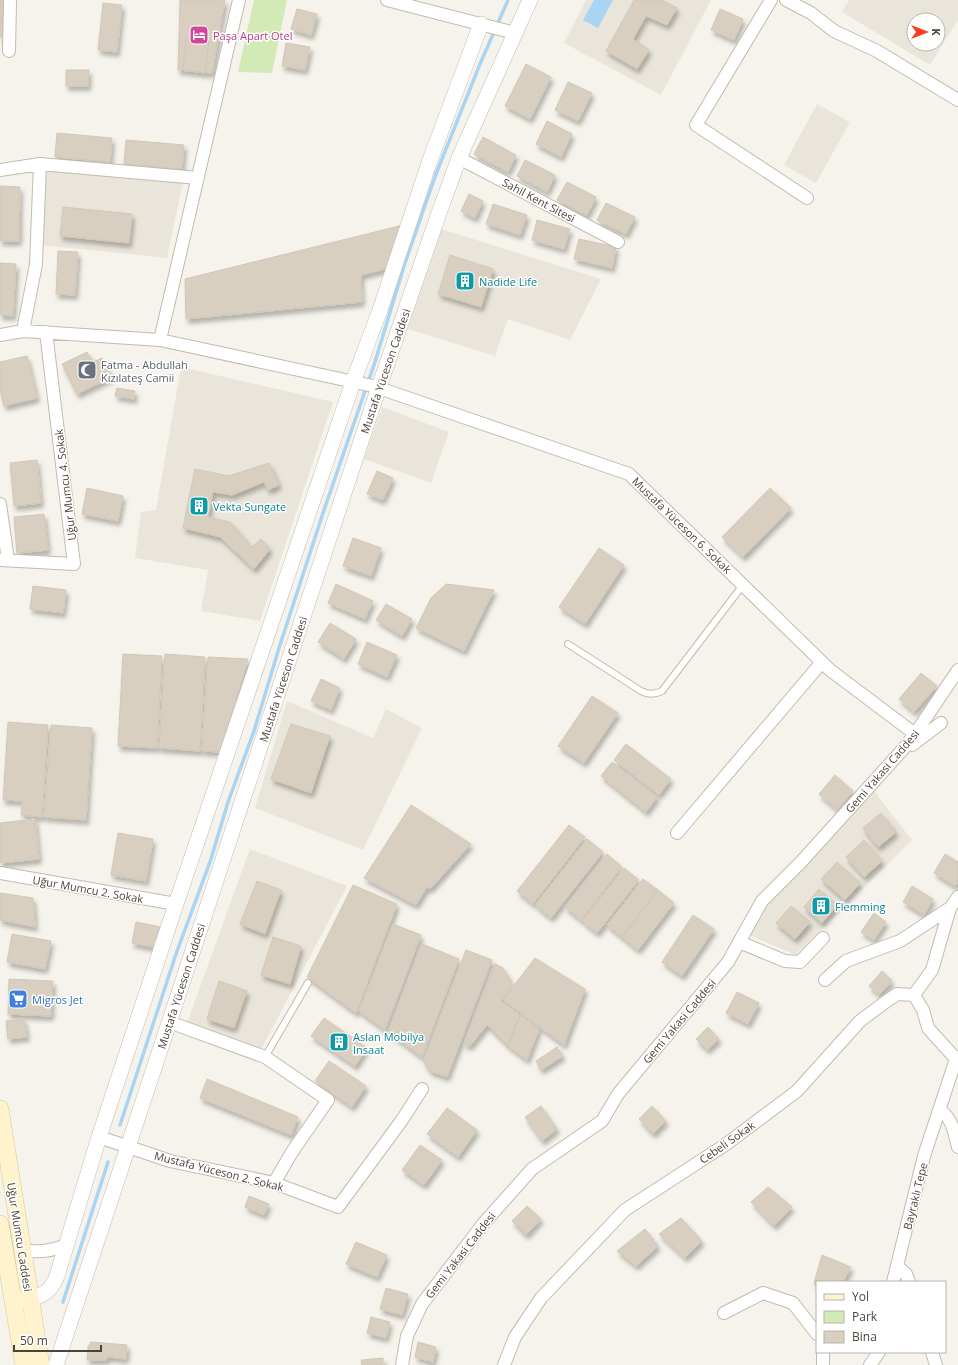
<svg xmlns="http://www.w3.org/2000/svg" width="958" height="1365" viewBox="0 0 958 1365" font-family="'Open Sans',sans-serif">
<defs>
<filter id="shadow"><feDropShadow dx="2.5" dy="4.5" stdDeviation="2" flood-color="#0004"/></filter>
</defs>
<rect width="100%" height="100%" fill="#f6f3ec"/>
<path fill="#eae5da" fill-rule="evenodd" d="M586,0h125l-50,95 -97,-52z
M849,0h109v20l-28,45 -88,-53zM914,20h24v24h-24z
M817,104l33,18 -34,61 -32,-18z
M46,169l137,12 -16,77 -126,-13z
M441,229l160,50 -31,61 -62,-21 -13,37 -87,-27z
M181,367l152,35 -73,219 -59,-10 7,-41 -73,-12 6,-46 15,-2z
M382,407l67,25 -18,51 -67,-24z
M287,701l86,37 13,-29 36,19 -59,122 -108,-42z
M870,786l42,54 -116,115 -52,-22 18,-32z
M250,849l97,37 -86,164 -74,-27z"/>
<path fill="#d2eab5" d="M254,0h33l-15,73 -34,-1z"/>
<path fill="#a9d4f2" d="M594,0h19l-15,28 -15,-8z"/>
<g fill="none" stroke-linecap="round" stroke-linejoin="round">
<path stroke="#a9d4f2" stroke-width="3.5" d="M120,1125l56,-171 34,-92 18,-60 26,-71 25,-83 45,-138 50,-145 31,-102 31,-89 44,-110 28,-64
M63,1302l45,-140"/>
</g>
<path fill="#d8cfc1" stroke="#d3c7b4" filter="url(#shadow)" d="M0,0h3l-1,37h-2z
M180,0h45l-13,73 -34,-3z
M634,0h28l15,8 -10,17 -21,-9 -13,23 16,11 -12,19 -31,-18z
M103,3l19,2 -5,47 -19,-2z
M297,9l20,5 -6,21 -20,-6z
M720,9l23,10 -9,21 -23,-10z
M186,38l23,3 -4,32 -22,-3z
M286,43l24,4 -5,23 -23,-4z
M526,64l25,13 -21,42 -25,-13z
M66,70h23l-1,16h-22z
M568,82l24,11 -14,28 -23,-11z
M547,121l25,13 -11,23 -25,-13z
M57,133l55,5 -2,24 -55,-5z
M483,137l33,18 -8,17 -34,-18z
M126,140l58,5 -2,24 -58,-5z
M525,160l30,15 -8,17 -30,-16z
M567,182l29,15 -9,18 -30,-15z
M0,186l20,1 -1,54h-19z
M469,194l14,7 -8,17 -14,-7z
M606,203l29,14 -9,17 -29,-14z
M493,204l34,11 -7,20 -34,-11z
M63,207l69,7 -3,29 -69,-7z
M537,220l33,9 -6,20 -32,-9z
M403,225l-10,42 -32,8 1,27 -176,17 -1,-40z
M579,239l37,8 -4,21 -38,-9z
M58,251l20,1 -3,43 -19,-1z
M450,255l43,14 -12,38 -43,-13z
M0,263l16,1 -3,52 -13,-1z
M87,352l6,10 9,-4 10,19 -35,17 -15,-30z
M27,356l10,42 -33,8 -4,-17v-27z
M117,388l18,3 -1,8 -19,-3z
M37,460l4,43 -27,3 -4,-43z
M269,463l10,22 -11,5 -4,-8 -32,13 -19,-3 -5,25 22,5 22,25 9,-8 9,10 -16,20 -34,-32 -37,-9 12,-59 34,7z
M377,471l16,7 -10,22 -16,-6z
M87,488l36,8 -5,25 -36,-7z
M770,488l21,20 -48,49 -21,-20z
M44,514l4,36 -31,3 -3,-36z
M353,538l28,10 -10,28 -28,-10z
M599,548l25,17 -39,59 -26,-17z
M336,584l37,17 -8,18 -37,-16z
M446,584l48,6 -30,61 -48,-23 15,-30z
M33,586l33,4 -3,23 -33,-4z
M386,604l26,15 -10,17 -26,-16z
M330,623l26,16 -12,20 -26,-17z
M367,642l30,13 -10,22 -29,-13z
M123,654l39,2 -5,92 -39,-2z
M165,654l40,3 -5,94 -41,-3z
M208,657l40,2 -28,93 -18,-1z
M921,673l16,13 -23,26 -15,-13z
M321,679l19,9 -9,22 -20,-9z
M592,696l26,17 -34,50 -26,-17z
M8,722l40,3 -6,92 -21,-2 1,-14 -19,-1z
M291,724l39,12 -19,57 -40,-14z
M51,725l41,3 -6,92 -42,-3z
M626,744l45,35 -12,16 -45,-35z
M612,762l45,35 -11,15 -45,-36z
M835,775l18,16 -16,19 -18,-16z
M411,805l60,39 -41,45 -3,-2 -11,18 -52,-27z
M881,813l15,19 -18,15 -15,-19z
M35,819l4,40 -39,4v-40z
M569,825l16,12 -52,67 -16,-13z
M118,833l35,6 -7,42 -35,-6z
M587,839l16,13 -52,66 -16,-13z
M864,840l18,21 -18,16 -18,-20z
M607,854l15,13 -41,53 -16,-13z
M945,854l13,8v20l-3,4 -21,-13z
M837,862l23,21 -15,17 -24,-21z
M624,868l15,12 -42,53 -15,-12z
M643,879l15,11 -36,47 -15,-12z
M257,881l24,9 -16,44 -25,-10z
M353,885l44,19 -41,109 -49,-36z
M912,886l21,13 -9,16 -21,-13z
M819,889l18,16 -15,18 -18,-16z
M658,890l16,13 -36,47 -16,-13z
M0,893l33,5 2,29 -35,-7z
M791,906l19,16 -15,17 -19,-16z
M874,913l12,9 -12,18 -13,-8z
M693,915l21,14 -32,47 -20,-14z
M136,922l25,5 -4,21 -25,-5z
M393,924l28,11 -36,95 -26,-19z
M12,934l39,7 -6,28 -38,-7z
M273,937l28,9 -11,38 -29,-9z
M422,944l37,15 -37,98 -34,-25z
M466,950l26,10 -45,117 -17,-6 -7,-10z
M535,958l50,31 -21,56 -61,-45z
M495,964l8,4 10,17 -12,16 19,14 -12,31 -21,-21 -17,21 -6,-2z
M882,971l10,10 -13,14 -10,-9z
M9,979l44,2 -2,35 -43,-2z
M219,981l28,10 -13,37 -27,-9z
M737,992l22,11 -11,21 -22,-11z
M520,1015l19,14 -12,31 -19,-14z
M324,1018l43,30 -12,18 -44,-30z
M24,1019l3,18 -19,2 -2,-18z
M708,1027l11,12 -12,11 -11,-11z
M557,1047l6,9 -22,14 -5,-9z
M329,1061l37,25 -14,21 -37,-26z
M207,1079l91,38 -7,18 -91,-37z
M541,1106l16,23 -15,12 -17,-24z
M652,1106l14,15 -13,13 -14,-15z
M447,1108l30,22 -19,27 -31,-23z
M420,1145l22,15 -18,25 -22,-15z
M768,1187l24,20 -18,19 -23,-24z
M249,1196l20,8 -5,11 -19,-8z
M527,1206l14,13 -15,16 -14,-14z
M681,1218l21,23 -17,17 -26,-24z
M645,1229l13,17 -22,20 -19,-15z
M356,1242l31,13 -10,22 -31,-13z
M822,1255l29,12 -8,15h-26v6l-3,-5z
M386,1288l22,6 -6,21 -22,-6z
M371,1317l19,5 -4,16 -19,-5z
M91,1342l36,3 -1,14 -18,-2 -2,3h-19l1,-13z
M418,1342l18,5 -3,15 -18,-5z
M383,1358v7h-21l-1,-5z"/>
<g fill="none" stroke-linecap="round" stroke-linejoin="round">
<defs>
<path id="service" d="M568,644l73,47c7,4 13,4 21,0l81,-106
M265,1057l43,-74"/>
<path id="minor" d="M387,0l128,33
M771,0l-75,125 111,73
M786,0l25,13 23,18 43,20 81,49
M9,51l1,-51
M459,158l159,84
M0,170l40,-6 158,14
M23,331l13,-67 4,-100
M0,335l23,-4 137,9 213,46 256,88 201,196 85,64
M160,340l79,-340
M0,504l8,56
M0,560l74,4 -28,-232
M912,745l29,-22
M677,833l145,-171
M0,873l176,31
M739,942l46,19 15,1 23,-24
M825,980l21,-19 54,-20 50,-33
M914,995l18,-25 18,-62 8,-11
M169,1022l96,35 63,43 -36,52 -18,31
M939,1110c14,8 15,23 19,37
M99,1137l71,24 104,22 64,24 64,-87 20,-31
M22,1250c16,3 30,1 44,-5
M898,1267l8,7 3,8
M893,1282l31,-126 32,-97 2,-2
M724,1313l39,-20 30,10 24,31
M823,1352v13
M932,1352l4,13
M402,1365l5,-29 15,-32 61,-80 49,-55 70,-48 16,-27 110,-132 34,-61 39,-39 104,-115 10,-13 43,-64
M504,1365l11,-28 26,-39 84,-88 100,-65 72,-54 63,-70 24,-18 13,-9 17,1 9,15 5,18 28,31
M870,1365l9,-13"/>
<path id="tertiary" d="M13,1302c20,-4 36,-4 44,-26l42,-139 77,-233 177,-522 27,-72 49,-147 52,-139
M56,1365l323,-978 60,-174 20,-55 71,-158"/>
<path id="secondary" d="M0,1109l41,256
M0,1224l24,141"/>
</defs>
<use href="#service" stroke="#c2bbae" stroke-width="8"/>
<use href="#minor" stroke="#c2bbae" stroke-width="14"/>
<use href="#tertiary" stroke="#c2bbae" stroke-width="16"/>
<use href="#secondary" stroke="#d6c79b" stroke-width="18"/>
<use href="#service" stroke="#fff" stroke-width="6"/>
<use href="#minor" stroke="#fff" stroke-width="12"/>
<use href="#tertiary" stroke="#fff" stroke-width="15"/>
<use href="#secondary" stroke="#fff3cd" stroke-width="17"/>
</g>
<defs>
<symbol id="hotel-square" viewBox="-11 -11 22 22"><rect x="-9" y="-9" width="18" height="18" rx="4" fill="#d1479c" stroke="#fff"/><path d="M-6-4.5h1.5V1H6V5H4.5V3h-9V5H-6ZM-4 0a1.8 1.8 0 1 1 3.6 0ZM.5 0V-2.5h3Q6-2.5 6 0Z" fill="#fff"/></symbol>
<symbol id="building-square" viewBox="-11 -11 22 22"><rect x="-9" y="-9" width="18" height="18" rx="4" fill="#0f9aa8" stroke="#fff"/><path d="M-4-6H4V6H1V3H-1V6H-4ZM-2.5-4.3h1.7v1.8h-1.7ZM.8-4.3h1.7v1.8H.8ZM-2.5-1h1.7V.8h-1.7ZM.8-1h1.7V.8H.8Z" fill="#fff"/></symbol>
<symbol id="mosque-square" viewBox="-11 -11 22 22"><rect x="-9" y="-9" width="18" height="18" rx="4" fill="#6b7280" stroke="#fff"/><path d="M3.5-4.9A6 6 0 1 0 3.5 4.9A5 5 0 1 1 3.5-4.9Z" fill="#fff"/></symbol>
<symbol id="supermarket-square" viewBox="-11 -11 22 22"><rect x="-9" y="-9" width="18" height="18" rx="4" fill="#3f7fe0" stroke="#fff"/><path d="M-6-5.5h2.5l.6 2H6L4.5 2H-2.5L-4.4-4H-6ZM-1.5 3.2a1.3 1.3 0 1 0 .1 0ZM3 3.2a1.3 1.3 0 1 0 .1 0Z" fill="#fff"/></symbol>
</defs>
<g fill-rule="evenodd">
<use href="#hotel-square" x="188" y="24" width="22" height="22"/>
<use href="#building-square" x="454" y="270" width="22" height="22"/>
<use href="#mosque-square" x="76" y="359" width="22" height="22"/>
<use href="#building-square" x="188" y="495" width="22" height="22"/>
<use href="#building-square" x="810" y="895" width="22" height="22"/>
<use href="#supermarket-square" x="7" y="988" width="22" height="22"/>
<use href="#building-square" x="328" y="1031" width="22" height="22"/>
</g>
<g text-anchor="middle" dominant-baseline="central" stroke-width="3" stroke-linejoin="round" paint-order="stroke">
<g font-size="11" fill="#b23c85" stroke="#fff" text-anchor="start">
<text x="213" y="35">Paşa Apart Otel</text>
</g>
<g font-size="11" fill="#4b4439" stroke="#fff">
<text transform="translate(539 200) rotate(28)">Sahil Kent Sitesi</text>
<text transform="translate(385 371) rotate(-71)">Mustafa Yüceson Caddesi</text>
<text transform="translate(65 485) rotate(-97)">Uğur Mumcu 4. Sokak</text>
<text transform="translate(682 525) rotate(44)">Mustafa Yüceson 6. Sokak</text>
<text transform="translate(283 679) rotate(-72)">Mustafa Yüceson Caddesi</text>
<text transform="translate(882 771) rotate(-49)">Gemi Yakasi Caddesi</text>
<text transform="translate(88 889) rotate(10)">Uğur Mumcu 2. Sokak</text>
<text transform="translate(181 986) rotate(-72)">Mustafa Yüceson Caddesi</text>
<text transform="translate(679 1021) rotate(-50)">Gemi Yakasi Caddesi</text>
<text transform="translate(727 1142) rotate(-35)">Cebeli Sokak</text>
<text transform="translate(219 1171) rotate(14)">Mustafa Yüceson 2. Sokak</text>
<text transform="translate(915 1196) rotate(-76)">Bayraklı Tepe</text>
<text transform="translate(20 1237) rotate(81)">Uğur Mumcu Caddesi</text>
<text transform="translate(460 1255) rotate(-52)">Gemi Yakasi Caddesi</text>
</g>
<g font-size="11" fill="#0d838f" stroke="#fff" text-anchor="start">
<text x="479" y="281">Nadide Life</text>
<text x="213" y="506">Vekta Sungate</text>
<text x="835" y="906">Flemming</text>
<text x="353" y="1036">Aslan Mobilya<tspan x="353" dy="13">Insaat</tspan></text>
</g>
<g font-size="11" fill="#5b616d" stroke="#fff" text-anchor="start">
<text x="101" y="364">Fatma - Abdullah<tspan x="101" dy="13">Kızılateş Camii</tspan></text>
</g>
<g font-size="11" fill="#366cbe" stroke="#fff" text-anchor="start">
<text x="32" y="999">Migros Jet</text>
</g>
</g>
<rect x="816" y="1281" width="130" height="72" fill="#ffffff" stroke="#b7b4b0"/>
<rect x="824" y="1294" width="20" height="6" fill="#fff3cd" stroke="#b7b4b0"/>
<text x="852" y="1301" font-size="12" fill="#4b4439">Yol</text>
<rect x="824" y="1311" width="20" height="12" fill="#d2eab5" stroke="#b7b4b0"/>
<text x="852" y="1321" font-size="12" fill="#4b4439">Park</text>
<rect x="824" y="1331" width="20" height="12" fill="#d8cfc1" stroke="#b7b4b0"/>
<text x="852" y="1341" font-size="12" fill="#4b4439">Bina</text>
<g transform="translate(926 32) rotate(90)"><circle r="19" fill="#ffffff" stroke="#b7b4b0"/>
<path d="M0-3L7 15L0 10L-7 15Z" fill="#fc3f1d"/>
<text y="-6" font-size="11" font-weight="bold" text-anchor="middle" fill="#4b4439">K</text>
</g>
<path d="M14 1345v6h87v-6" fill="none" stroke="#4b4439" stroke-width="2"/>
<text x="20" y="1345" font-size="12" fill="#4b4439" stroke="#ffffff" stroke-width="3" paint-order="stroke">50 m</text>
</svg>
